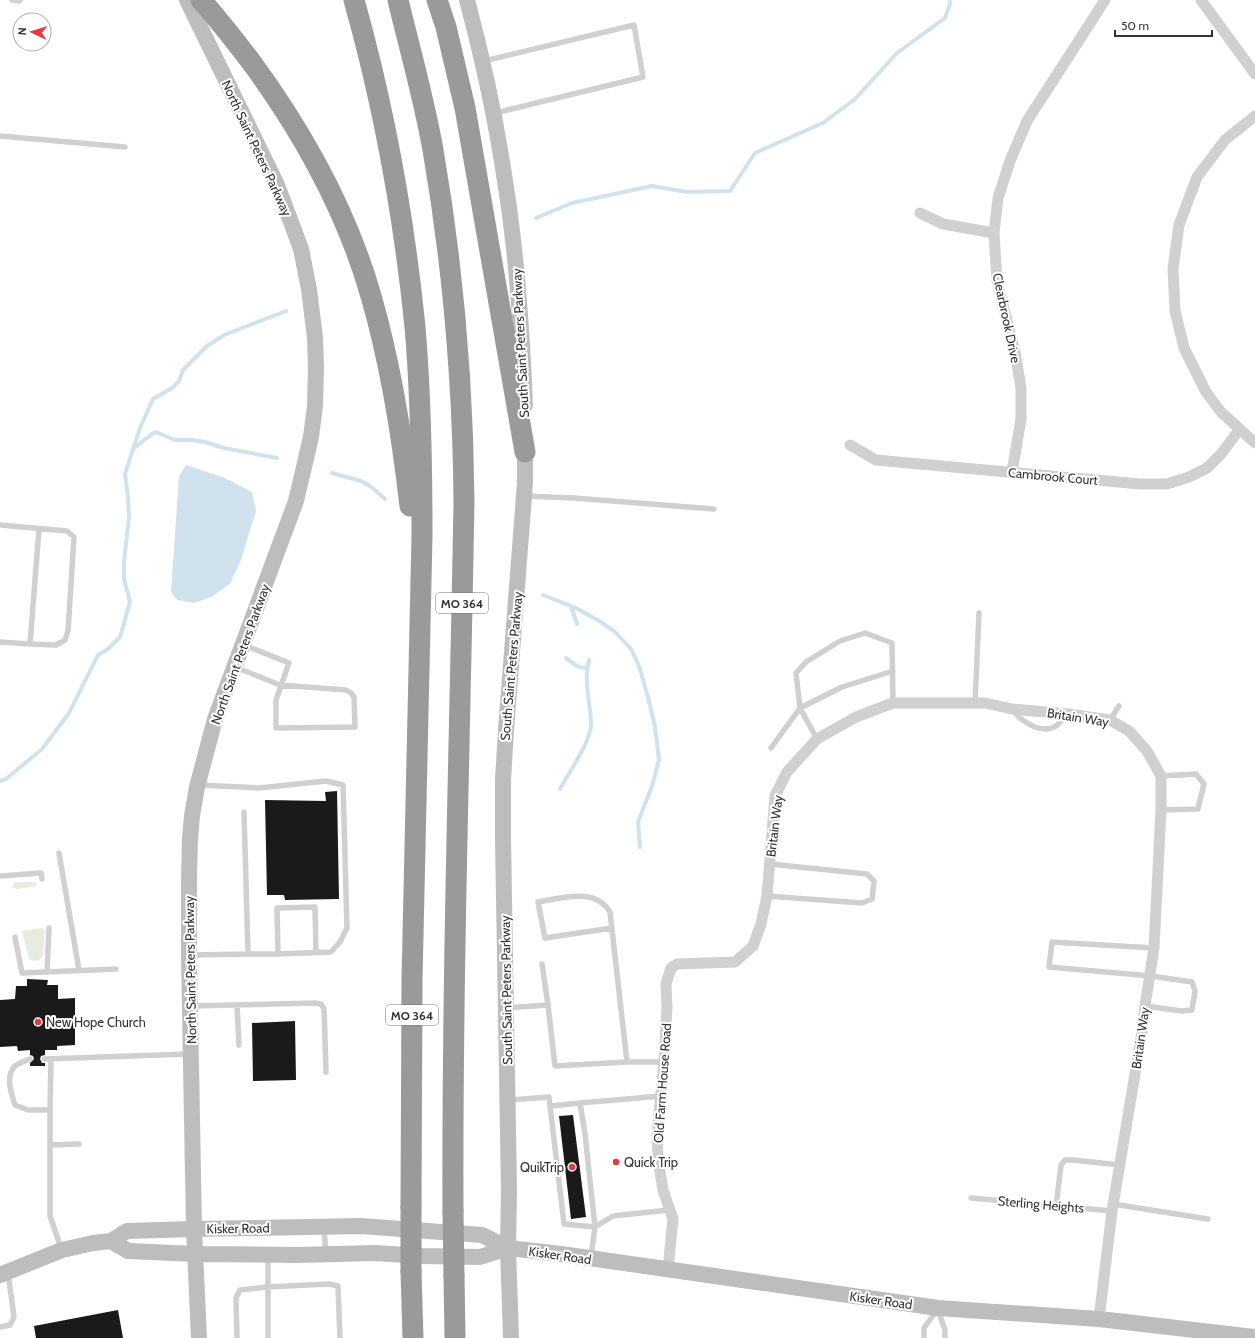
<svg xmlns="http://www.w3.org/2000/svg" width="1255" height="1338" viewBox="0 0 1255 1338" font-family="Cabin,sans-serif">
<rect width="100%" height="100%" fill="#fff"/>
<path fill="#e6ecdf" d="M15,882h20l2,2 -1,2 -19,3 -5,-2z
M43,928l2,3 -2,25 -4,4 -5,1 -5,-2 -7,-28z"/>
<path fill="#cfe2ee" d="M186,465l39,13 27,14 4,19 -15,49 -11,24 -19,13 -17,6 -17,-3 -6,-8 8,-116z"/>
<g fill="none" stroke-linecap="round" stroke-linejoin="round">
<path stroke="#cfe2ee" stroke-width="4" d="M536,218l36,-15 80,-17 35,6 43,-1 25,-38 68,-30 32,-24 42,-46 48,-35 5,-14v-4
M133,449l19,-15 4,-2 19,8h17l13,2 19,6 53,10
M332,473l29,8 9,5 15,13
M543,595l33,13 25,14 14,10 16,17 8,17 9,31 7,30 4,33 -7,26 -14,36 2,25
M571,606l6,18
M566,658c6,4 13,12 21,9
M0,781l6,-2 36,-30 27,-36 29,-58 10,-6 12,-12 10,-35 -6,-23v-17l5,-45 -1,-20 -3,-23 15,-46 13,-29 19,-11 7,-7 4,-11 24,-24 17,-11 62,-24
M560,789c9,-17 30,-46 31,-64 0,-22 -8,-43 -2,-65"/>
</g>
<path fill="#1a1a1a" d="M337,791l2,108 -54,1 -1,-5h-17l-2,-95 61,1 -1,-9z
M27,979l21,1 -1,5h11v14l17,-1v47l-18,1v4h-12v5l-4,1 -1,3 2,4h3v3h-15v-3l4,-4 -1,-3 -3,-1v-5l-12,1 -1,-5 -17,1v-47l15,-1 1,-13h11z
M295,1021l1,59 -43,1 -1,-58z
M573,1115l13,102 -15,2 -12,-103z
M118,1310l5,28h-87l-2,-12z"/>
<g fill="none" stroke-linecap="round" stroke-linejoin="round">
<path stroke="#d0d0d0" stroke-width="5.5" d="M12,0l7,1 1,-1
M484,61l150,-36 9,52 -148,36
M0,136l125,11
M525,496l49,2 140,11
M0,525l67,6 7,6 -6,94 -3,9 -9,5 -26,-1 9,-115
M0,642l30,2
M235,667l45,18 66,5 5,3 3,4 1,30 -79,1v-28l13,-37 -45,-18
M975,703l4,-90
M1012,709c8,12 29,26 44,17 4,-3 8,-8 11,-11
M1110,720l9,-14
M817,739l-17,-31 -4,-35 10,-11 34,-21 25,-8 27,10 1,60
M771,748l29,-40 42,-21 51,-16
M1161,776l35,-2 8,10 -6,25 -37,1
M199,785l60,3 67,-7 17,4 4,143 -7,14 -9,10 -53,2
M59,853l20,117
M0,876l41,-3 1,6
M767,896l95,7 10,-4 2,-18 -7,-7 -97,-10
M612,928l-67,10 -7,-36c23,-4 57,-15 72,10l17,150
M15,937l7,36 94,-4
M248,954h30l-1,-46 38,-1 1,46
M190,955l58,-1 -4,-142
M542,964l6,41
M47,972l2,-44
M237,1005l2,40
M191,1006l124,-3 6,1 3,5 2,63
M1145,1006l37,5 10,-1 3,-19 -3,-9 -41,-6 -102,-9 3,-25 102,6
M506,1008l42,-3 7,61 72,-4h37
M30,1059c-5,2 -11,4 -15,7 -10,10 -4,27 0,39l13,5h22v106l11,32
M44,1059l145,-5
M508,1100l41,-3 15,127 31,3 18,-11 56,-6
M580,1103l81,-7
M550,1106l30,-3 5,31 10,93 -4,29
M50,1110l1,-51
M50,1145l29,-1
M971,1198l141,13
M1113,1204l95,15
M1056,1206l5,-41 4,-5h8l47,5
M324,1229l2,25
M938,1310l7,20v8
M0,1327l10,-2 4,-8 -6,-44
M237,1338l-1,-40 4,-8 27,-3 62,-3 9,2 2,52
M268,1338v-82
M924,1338v-10l13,-18"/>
<path stroke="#d0d0d0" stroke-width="11" d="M1201,0l54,74
M1255,116l-30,24 -28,37 -18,48 -6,44 2,42 9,37 22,44 15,20 34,31
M920,213l23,11 51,9
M850,445l26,15 264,24h27l22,-7 18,-9 14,-14 18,-24
M1012,472l9,-53v-31l-6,-36 -18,-71 -3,-48 4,-35 12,-37 17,-40 78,-121
M668,1269l5,-50 -10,-29 -5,-31 -1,-25 7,-72 3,-55 -1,-23 5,-16 6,-4 58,-2 18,-16 8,-22 6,-28 8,-100 12,-24 30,-33 39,-22 37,-14h92l27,6 56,5 42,6 19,11 18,20 14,25v34l-7,138 -9,58 -3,26 -30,179 -13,108"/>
<path stroke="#bdbdbd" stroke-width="16" d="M187,0l90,185 14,37 10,27 8,40 6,49 1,30 -1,38 -4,31 -15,64 -81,218 -18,68 -5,29 -2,22 -1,41v76l5,274 5,109
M467,0c16,60 29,120 38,181 12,74 17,150 20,224
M111,1241l17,10 67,3 102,1 78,-2 47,3 58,1 28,-9
M0,1275l62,-25 31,-7 18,-2 16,-10 67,-2 167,-3 121,9 26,13 53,6 377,54 161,11 156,18
M511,1338l-3,-90 1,-58 -6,-351v-59l3,-50 19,-247v-42"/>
<path stroke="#9a9a9a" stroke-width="21" d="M201,0c18,20 35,42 51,63 52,71 95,149 119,233 20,69 31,139 39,210
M354,0c30,107 50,217 61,327 6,69 7,139 7,209l-10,444 -1,227
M398,0c12,50 26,99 35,150 20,116 30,233 31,351 -4,237 -12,473 -11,710
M437,0l9,27 19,81 60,344
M411,1271l2,67
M454,1276l1,62"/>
<path stroke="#9a9a9a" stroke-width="21" d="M411,1207v64
M453,1211l1,65"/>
</g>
<g fill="#e63946" stroke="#fff" stroke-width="1.5">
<circle cx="38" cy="1022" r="4"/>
<circle cx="616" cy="1162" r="4"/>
<circle cx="572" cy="1167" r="4"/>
</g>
<g text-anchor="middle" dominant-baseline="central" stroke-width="4" stroke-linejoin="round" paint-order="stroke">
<g fill="#fff" stroke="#707070" stroke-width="1">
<rect x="436" y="593" width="52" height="20" rx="3"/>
<rect x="386" y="1005" width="52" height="20" rx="3"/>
</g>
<g font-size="12" font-weight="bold" fill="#333">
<text x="462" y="603">MO 364</text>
<text x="412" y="1015">MO 364</text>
</g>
<g font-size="13" fill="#333" stroke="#fff">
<text transform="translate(257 148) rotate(65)">North Saint Peters Parkway</text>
<text transform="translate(1007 318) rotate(78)">Clearbrook Drive</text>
<text transform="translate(520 343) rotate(-93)">South Saint Peters Parkway</text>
<text transform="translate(1053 476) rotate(5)">Cambrook Court</text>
<text transform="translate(240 654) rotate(-70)">North Saint Peters Parkway</text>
<text transform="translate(511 666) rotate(-85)">South Saint Peters Parkway</text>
<text transform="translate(1078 717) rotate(9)">Britain Way</text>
<text transform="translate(774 826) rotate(-83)">Britain Way</text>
<text transform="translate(190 970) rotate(-91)">North Saint Peters Parkway</text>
<text transform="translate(506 990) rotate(-91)">South Saint Peters Parkway</text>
<text transform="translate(1140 1038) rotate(-82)">Britain Way</text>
<text transform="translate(662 1083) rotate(-86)">Old Farm House Road</text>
<text transform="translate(1041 1204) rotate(5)">Sterling Heights</text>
<text transform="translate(238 1228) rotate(-1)">Kisker Road</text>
<text transform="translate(560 1255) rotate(8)">Kisker Road</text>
<text transform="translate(881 1300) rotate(8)">Kisker Road</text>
</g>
<g font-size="13" fill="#333" stroke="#fff" text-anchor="start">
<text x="46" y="1022">New Hope Church</text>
<text x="624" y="1162">Quick Trip</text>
<text x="564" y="1167" text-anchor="end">QuikTrip</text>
</g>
</g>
<g transform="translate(32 32) rotate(274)"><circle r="19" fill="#ffffff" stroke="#adadad"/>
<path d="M0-3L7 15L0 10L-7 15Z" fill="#e63946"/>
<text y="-6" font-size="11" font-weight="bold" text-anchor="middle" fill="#333333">N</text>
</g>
<path d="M1115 30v6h97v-6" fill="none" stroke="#333333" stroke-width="2"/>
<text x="1121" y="30" font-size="12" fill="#333333" stroke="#ffffff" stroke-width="3" paint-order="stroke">50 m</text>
</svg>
